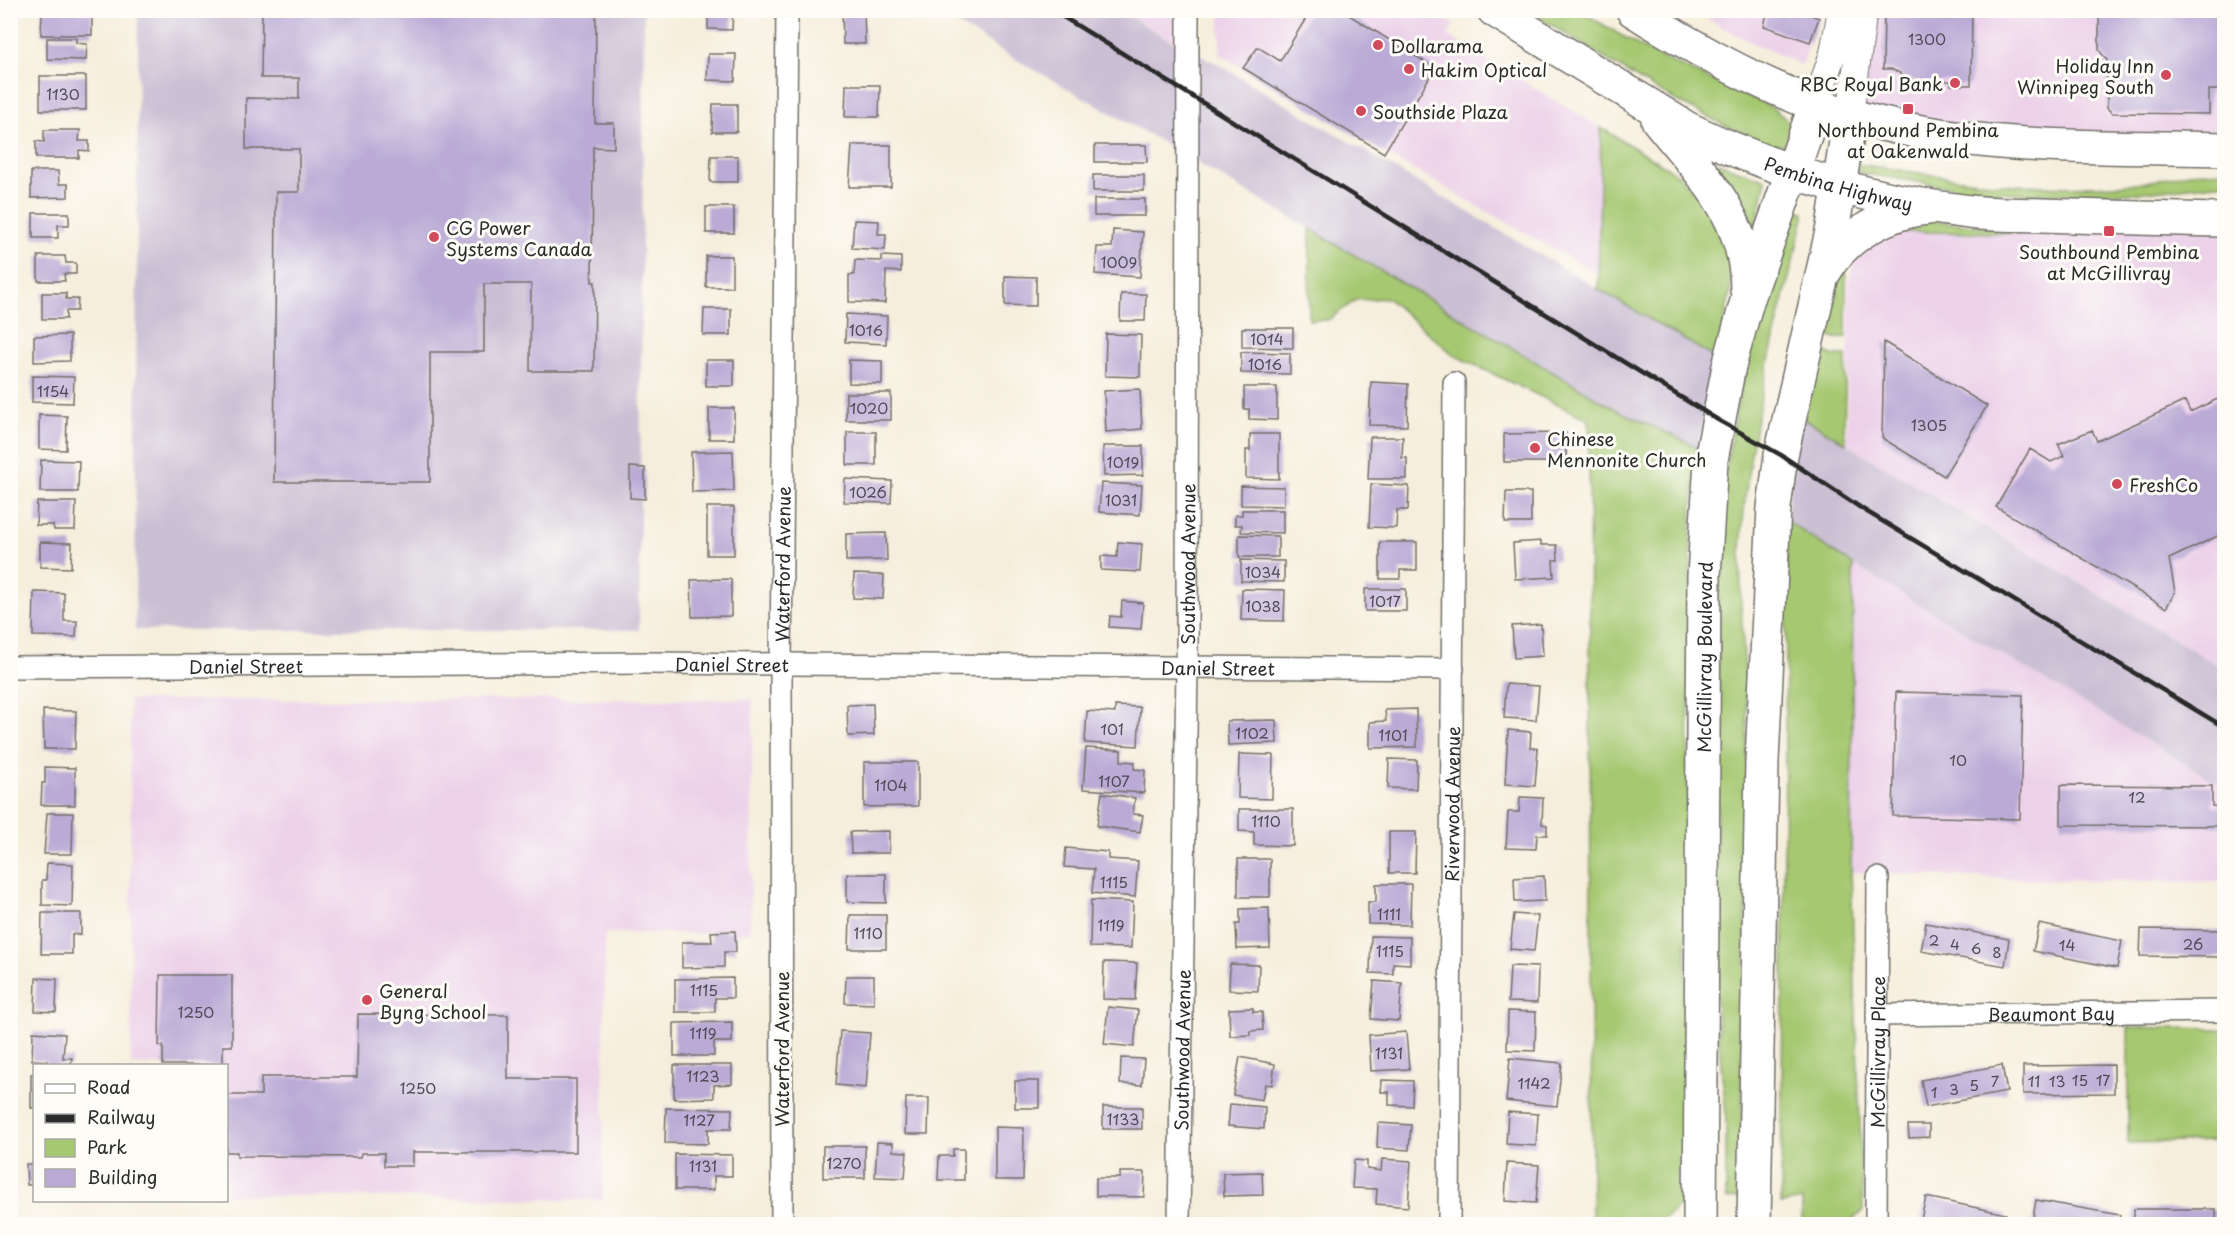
<svg xmlns="http://www.w3.org/2000/svg" width="2235" height="1235" viewBox="0 0 2235 1235" font-family="'Playpen Sans',sans-serif">
<rect width="100%" height="100%" fill="#fdfcf7"/>
<filter id="ink" filterUnits="userSpaceOnUse"><feTurbulence type="fractalNoise" baseFrequency=".0167" numOctaves="2"/><feDisplacementMap in="SourceGraphic" scale="12" xChannelSelector="R" yChannelSelector="G"/><feConvolveMatrix kernelMatrix="1 2 1 2 8 2 1 2 1" color-interpolation-filters="sRGB"/></filter>
<filter id="wash" filterUnits="userSpaceOnUse"><feTurbulence type="fractalNoise" baseFrequency=".008" numOctaves="4" result="noise"/><feDisplacementMap in="SourceGraphic" scale="24" xChannelSelector="R" yChannelSelector="G"/><feGaussianBlur stdDeviation="1.35" result="paint"/><feColorMatrix in="noise" values="0 0 0 0 0 0 0 0 0 0 0 0 0 0 0 0 0 1.4 0 .05"/><feComposite in="paint" operator="in"/></filter>
<g filter="url(#wash)">
<rect width="100%" height="100%" fill="#f6eedc"/>
<path fill="#ecd1e9" d="M1122,11h66v36l-18,-8z
M1220,11h212l22,13 -6,12 153,92 -3,146 -214,-121 -164,-99z
M1693,11h126v7l-17,47 -60,-27z
M1864,11h360v138l-374,-34z
M2224,220v449l-377,-225 2,-163 14,-49z
M1853,565l371,222v95l-178,-2 -195,-8z
M753,699l-3,234h-145l-2,267 -376,-5 -1,-129 -95,-1 -1,-365z"/>
<path fill="#cbbfd4" d="M138,11h506l-5,619h-504z
M936,11h185l49,29 44,22 503,297 -19,88 -81,-37 -448,-264 -159,-90z
M1796,414l428,255v118l-371,-222 -66,-44z"/>
<path fill="#a6c871" stroke="#687a4e" stroke-width="1.5" d="M1529,11h51l73,43 117,52 22,18 -7,22 -20,-4 -41,-17 -47,-24 -36,-20z
M1601,128l67,40 14,10 45,52 4,57 -14,72 -119,-70z
M1710,160l56,20 -13,59z
M1856,164l141,20 70,3 70,-3 52,-11 35,-2v12l-88,10 -103,1 -65,-4 -102,-16 -8,-2z
M1797,210l7,2v6c-26,103 -55,209 -62,316 -5,68 5,135 5,203 1,153 -4,307 -7,461l-14,1v-85l-6,-59 -5,-76 5,-458 5,-49 22,-123z
M1906,218l111,12 2,3 -125,-1z
M1310,229l307,181 81,37 -7,74 -8,678c-19,34 -52,25 -86,25l-5,-6 -3,-798 -135,-65 -67,-57 -31,2 -28,20h-19z
M1840,272l6,3v62l-11,2 -11,-5z
M1815,346l18,10h13l-2,74 2,13 -50,-29z
M1787,521l66,44 -2,307 12,339 -15,13 -46,-1v-23l-21,4z
M2128,1027l92,2 4,2v110l-96,2z"/>
<g id="blocks">
<path fill="#baaad5" d="M42,10h50v25h-51z
M262,10h334l-1,113h19v25l-21,-1 -1,135h3l-1,89h-64l1,-87h-47v68h-54v130h-156l2,-290h23v-43h-53v-51l53,1v-21h-38z
M708,10h25l-1,20 -24,-1z
M842,10h22l1,34h-22z
M1311,10h30l94,58 -51,85 -141,-85 15,-21 22,14z
M1768,10h29l22,8 -9,24 -46,-16z
M1884,10h88l-1,75h-20v-4h-12l-4,5 -34,-9 -1,-4 -9,-4h-8z
M2099,10h125v80h-15v24l-97,-1 -5,-5v-48l-8,-10z
M47,38h29v5l11,1 -1,16 -39,-1z
M708,54h28l-1,27 -28,-1z
M40,76h46v34h-46z
M846,85h34l-1,32h-34z
M713,104h24v28h-25z
M44,130h36l-1,11h10v10l-10,-1v8h-43v-17l8,1z
M852,145h39v42h-42z
M1095,145h51l1,17h-52z
M711,156h27v26h-28z
M31,171h27l1,13h9v13l-37,1z
M1093,175h51v16h-51z
M1094,199h51v17h-51z
M706,207h28v26h-28z
M33,213h36v12h-11v13h-25z
M854,220l25,1 -1,13h8l-1,16 -33,-2z
M1113,230l30,2 -3,45 -45,-3 2,-27h15z
M38,256h27l1,7h10v11h-12l1,7h-27z
M706,256h26v31h-26z
M882,256l19,1v15l-15,-1 -1,32 -36,-1v-27h5l1,-15 27,1z
M1005,276l31,1v29l-31,-1z
M42,293h24v6h12l-1,12h-11v8h-24z
M1121,294h25l-1,27h-25z
M704,309h27v26h-28z
M846,314l41,2 -1,28 -41,-2z
M1242,328h51v20l-51,-1z
M1106,334l35,1 -1,42 -35,-1z
M70,335v26l-36,1v-26z
M1884,342l103,64 -43,70 -62,-38z
M1241,352l49,1v21l-49,-1z
M706,360h28v26h-28z
M849,360l33,1v23l-33,-1z
M32,376l42,1 -1,26 -41,-1z
M1371,382l37,2 -1,42 -38,-1z
M1244,387h33v33l-28,-1v-10h-5z
M1140,389l2,40 -36,3 -2,-41z
M846,393h45v27h-45z
M2224,396v137l-55,26 6,33 -9,16 -170,-101 34,-58 21,13 13,-6 -6,-12 34,-14 5,11 88,-40 5,11z
M709,408h25v31h-25z
M39,415l28,1 -1,34 -27,-1z
M847,432h29v33h-29z
M1566,433v29h-62v-28z
M1250,434h29v45l-33,-1v-28h4z
M1370,437h33l-1,21h5v21h-39z
M1103,446h40v29l-39,1z
M733,451l1,40 -42,1 -1,-40z
M41,460l38,1 -1,31h-38z
M630,467l15,1v31l-15,-1z
M845,479l47,2 -1,22 -47,-1z
M1101,483l41,2 -2,30 -41,-3z
M1371,484l38,2 -1,24h-11l-1,18 -27,-1z
M1241,486l43,1v19l-43,-1z
M1506,492h25v31h-26z
M37,502h39l-1,28h-21l-1,-5h-17z
M707,507h27v48h-27z
M1242,510h41v23l-42,-1 1,-7h-7v-10h7z
M886,533l1,27 -41,1v-27z
M1239,535l39,1v21h-39z
M1541,541v4h16l1,15h-5l1,17 -39,2 -2,-36z
M40,542l32,1 -1,25 -31,-1z
M1118,542l24,2 -2,28 -39,-2v-14l16,1z
M1380,542h37v28h-17v9h-20z
M1241,560l43,1v21l-43,-1z
M854,574l30,1 -1,24 -30,-1z
M731,579v37l-39,1 -1,-37z
M1242,589l43,1 -1,31 -43,-1z
M1365,589h41v22h-41z
M34,592l30,1v28h13l-1,16 -43,-1z
M1122,601l21,2 -2,26 -32,-2 1,-11 11,1z
M1541,624l2,32 -29,2 -2,-32z
M1506,684l33,2 -3,34 -32,-2z
M1896,692l127,3 -3,124 -127,-3z
M873,704l1,31 -26,1 -1,-31z
M1115,706l25,1 -2,39 -53,-3 2,-32 28,2z
M1416,709l1,38 -47,1v-26l16,-1 -1,-11z
M43,710l33,1 -1,38h-31z
M1276,720l1,23 -49,2 -1,-24z
M1508,730l23,2 -1,16h8l-3,38 -30,-2z
M1086,748l35,2v11l14,1 -1,7 11,1 -1,23 -61,-4z
M1239,754l34,1 -1,44 -34,-1z
M1389,759l28,1 -1,29 -28,-1z
M864,762h54v44l-54,1z
M45,767l30,1v37h-34l1,-22h3z
M2061,785l151,1v20l12,1v19l-163,-1z
M1102,793l33,5 -2,16 10,1 -3,17 -43,-6z
M1520,797l23,1 -1,26 5,1v10h-10l-1,14 -30,-1 2,-36h11z
M1239,809h54v37l-39,-1v-13l-15,-1z
M47,813h26l-1,41h-28z
M889,831v22h-38l-1,-21z
M1389,832h27l-1,41h-26z
M1066,848l42,4v7l30,2 -3,36 -43,-4 2,-24 -30,-2z
M1238,859h32v38h-32z
M47,863l26,1 -1,42 -30,-1v-25h4z
M847,874h39v29l-39,-1z
M1544,876l1,25 -30,1 -1,-24z
M1376,884h35l-1,41 -42,-1v-22h8z
M1091,900l42,2 -2,46 -41,-1z
M1269,908l1,40 -33,1 -1,-25h4v-15z
M42,913h39v22l-9,-1v20h-31z
M1514,914l24,2 -4,35 -24,-2z
M850,915h36v34h-37z
M1926,923l83,16 -4,27 -84,-15z
M2039,924l83,17 -5,27 -84,-17z
M2141,929l83,1v27l-84,-1z
M735,931l1,21h-12v15l-42,1v-26h30l-1,-10z
M1371,936l39,1v27l-17,-1v11l-23,-1z
M1104,962l33,1 -2,37 -32,-1z
M1230,964l29,1 -1,26 -29,-1z
M1510,966l28,1 -1,36 -29,-1z
M160,975h72v71h-9v19h-60v-19h-4z
M846,976h28v28l-29,-1z
M36,978l21,1 -1,33 -21,-1z
M733,978v20h-18v14h-40v-33z
M1374,981l28,2 -3,38 -28,-2z
M1108,1007l30,3 -4,37 -30,-3z
M1253,1008v4h9l1,18 -13,1v4l-20,1 -1,-27z
M1508,1011l28,1 -1,39 -28,-1z
M358,1014l150,1v64h68v73h-163v14h-29v-13h-22l-1,4 -124,-1v-4h-11v-57h35v-18h96z
M732,1022v20h-18v14h-40v-33z
M840,1031l30,2 -4,55 -30,-3z
M33,1032l32,2 -2,24h9l-1,7h-24v-4l-15,-1z
M1406,1032l3,37 -38,2 -2,-36z
M1240,1057l35,7 -3,21 -7,-1 -3,16 -29,-5z
M1121,1058l23,1 -2,26 -22,-1z
M1510,1058l52,5 -5,43 -51,-5z
M674,1065h58v19l-18,1v13l-40,1z
M2002,1065l5,27 -81,15 -5,-27z
M2114,1065v28l-91,1v-28z
M31,1074h3v34h-3z
M1382,1080l31,1 -1,25 -23,-1v-13h-8z
M1015,1081h24v27h-24z
M906,1098h23l-1,36h-23z
M1230,1104l35,3 -1,22 -36,-3z
M1103,1107h39v22h-39z
M666,1108l66,1 -1,20h-23v15l-43,-1z
M1508,1112l30,2 -2,32 -30,-2z
M1378,1123l33,2 -2,25 -32,-2z
M1908,1125h21v12l-20,1z
M995,1127l29,1 -1,52h-28z
M877,1142l16,1v8l14,1 -2,26 -30,-1z
M823,1146h42v32h-42z
M953,1149h11v31h-26l1,-24h14z
M675,1154l57,1v21h-18v14h-39z
M1382,1159l29,2 -3,46 -32,-3 1,-15 -25,-1 2,-28 13,1v8l14,2z
M1507,1163l32,2 -3,38 -31,-2z
M26,1164h8v21h-7z
M1120,1172h25l-1,25 -48,-1v-18h24z
M1262,1172l1,23 -39,1 -1,-23z
M1926,1197l80,17 -2,10h-84z
M2036,1200l84,15 -2,9h-86z
M2134,1209h82v15h-82z"/>
</g>
</g>
<g filter="url(#ink)">
<use href="#blocks" fill-opacity="0" stroke="#726f69" stroke-width="1.5"/>
<g fill="none" stroke-linecap="round" stroke-linejoin="round">
<defs>
<g id="minor">
<path id="s1" d="M10,667l636,-4 807,6"/>
<path id="s2" d="M1877,1015l347,-4"/>
<path id="s3" d="M782,1224l-1,-559 6,-655"/>
<path id="s4" d="M1179,1224l8,-557 1,-657"/>
<path id="s5" d="M1449,1224l5,-841"/>
<path id="s6" d="M1876,1224l2,-346"/>
</g>
<path id="tertiary" d="M1816,104l17,-51 8,-43
M1850,115l14,-105"/>
<g id="primary">
<path id="s7" d="M1494,10l194,119c89,42 185,72 282,83 24,3 49,2 73,3 60,2 121,4 181,5"/>
<path d="M1633,10c58,36 118,71 182,94 131,48 272,42 409,45"/>
<path d="M1658,120c43,54 89,95 89,170"/>
<path d="M1825,271c19,-35 64,-60 103,-63"/>
<path id="s8" d="M1700,1224l4,-648 7,-116 18,-94 18,-65 69,-197"/>
<path d="M1754,1224l8,-463 12,-254 7,-52 52,-228 17,-112"/>
</g>
</defs>
<use href="#minor" stroke="#726f69" stroke-width="24"/>
<use href="#tertiary" stroke="#726f69" stroke-width="28"/>
<use href="#primary" stroke="#726f69" stroke-width="36"/>
<use href="#minor" stroke="#fff" stroke-width="21"/>
<use href="#tertiary" stroke="#fff" stroke-width="26"/>
<use href="#primary" stroke="#fff" stroke-width="33"/>
<path stroke="#2b2b2b" stroke-width="4.5" d="M1052,10l666,410 63,35 83,55 360,217"/>
</g>
</g>
<g fill="#d1495b" stroke="#fdfcf7" stroke-width="2">
<circle cx="1378" cy="45" r="6"/>
<circle cx="1409" cy="69" r="6"/>
<circle cx="2166" cy="75" r="6"/>
<circle cx="1955" cy="83" r="6"/>
<rect x="1902" y="103" width="12" height="12" rx="3"/>
<circle cx="1361" cy="111" r="6"/>
<rect x="2103" y="225" width="12" height="12" rx="3"/>
<circle cx="434" cy="237" r="6"/>
<circle cx="1535" cy="448" r="6"/>
<circle cx="2117" cy="484" r="6"/>
<circle cx="367" cy="1000" r="6"/>
</g>
<g text-anchor="middle" dominant-baseline="central" stroke-width="6" stroke-linejoin="round" paint-order="stroke">
<g font-size="15" fill="#4f4b56">
<text x="1927" y="38">1300</text>
<text x="63" y="93">1130</text>
<text x="1119" y="261">1009</text>
<text x="866" y="329">1016</text>
<text x="1267" y="338">1014</text>
<text x="1265" y="363">1016</text>
<text x="53" y="390">1154</text>
<text x="869" y="407">1020</text>
<text x="1929" y="424">1305</text>
<text x="1123" y="461">1019</text>
<text x="868" y="491">1026</text>
<text x="1121" y="499">1031</text>
<text x="1263" y="571">1034</text>
<text x="1385" y="600">1017</text>
<text x="1263" y="605">1038</text>
<text x="1112" y="728">101</text>
<text x="1252" y="732">1102</text>
<text x="1393" y="734">1101</text>
<text x="1958" y="759">10</text>
<text x="1114" y="780">1107</text>
<text x="891" y="784">1104</text>
<text x="2137" y="796">12</text>
<text x="1266" y="820">1110</text>
<text x="1114" y="881">1115</text>
<text x="1389" y="913">1111</text>
<text x="1111" y="924">1119</text>
<text x="868" y="932">1110</text>
<text x="1934" y="939">2</text>
<text x="1955" y="943">4</text>
<text x="2193" y="943">26</text>
<text x="2067" y="944">14</text>
<text x="1976" y="947">6</text>
<text x="1390" y="950">1115</text>
<text x="1997" y="951">8</text>
<text x="704" y="989">1115</text>
<text x="196" y="1011">1250</text>
<text x="703" y="1032">1119</text>
<text x="1389" y="1052">1131</text>
<text x="703" y="1075">1123</text>
<text x="2080" y="1079">15</text>
<text x="2103" y="1079">17</text>
<text x="1995" y="1080">7</text>
<text x="2034" y="1080">11</text>
<text x="2057" y="1080">13</text>
<text x="1534" y="1082">1142</text>
<text x="1974" y="1084">5</text>
<text x="418" y="1087">1250</text>
<text x="1954" y="1088">3</text>
<text x="1934" y="1091">1</text>
<text x="1123" y="1118">1133</text>
<text x="699" y="1119">1127</text>
<text x="844" y="1162">1270</text>
<text x="703" y="1165">1131</text>
</g>
<g font-size="18" fill="#2b2b2b" stroke="#fdfcf7" text-anchor="start">
<text x="1390" y="45">Dollarama</text>
<text x="2154" y="65" text-anchor="end">Holiday Inn<tspan x="2154" dy="21">Winnipeg South</tspan></text>
<text x="1421" y="69">Hakim Optical</text>
<text x="1943" y="83" text-anchor="end">RBC Royal Bank</text>
<text x="1373" y="111">Southside Plaza</text>
<text x="1908" y="129" text-anchor="middle">Northbound Pembina<tspan x="1908" dy="21">at Oakenwald</tspan></text>
<text x="446" y="227">CG Power<tspan x="446" dy="21">Systems Canada</tspan></text>
<text x="2109" y="251" text-anchor="middle">Southbound Pembina<tspan x="2109" dy="21">at McGillivray</tspan></text>
<text x="1547" y="438">Chinese<tspan x="1547" dy="21">Mennonite Church</tspan></text>
<text x="2129" y="484">FreshCo</text>
<text x="379" y="990">General<tspan x="379" dy="21">Byng School</tspan></text>
</g>
<g font-size="18" fill="#2b2b2b" stroke="#fdfcf7">
<text stroke="none"><textPath href="#s7" startOffset="388">Pembina Highway</textPath></text>
<text stroke="none"><textPath href="#s3" startOffset="660">Waterford Avenue</textPath></text>
<text stroke="none"><textPath href="#s4" startOffset="660">Southwood Avenue</textPath></text>
<text stroke="none"><textPath href="#s8" startOffset="567">McGillivray Boulevard</textPath></text>
<text stroke="none"><textPath href="#s1" startOffset="722">Daniel Street</textPath></text>
<text stroke="none"><textPath href="#s1" startOffset="236">Daniel Street</textPath></text>
<text stroke="none"><textPath href="#s1" startOffset="1208">Daniel Street</textPath></text>
<text stroke="none"><textPath href="#s5" startOffset="420">Riverwood Avenue</textPath></text>
<text stroke="none"><textPath href="#s2" startOffset="174">Beaumont Bay</textPath></text>
<text transform="translate(781 1049) rotate(-90)">Waterford Avenue</text>
<text stroke="none"><textPath href="#s4" startOffset="174">Southwood Avenue</textPath></text>
<text stroke="none"><textPath href="#s6" startOffset="172">McGillivray Place</textPath></text>
</g>
</g>
<rect width="2235" height="1235" fill="none" stroke="#fdfcf7" stroke-width="36"/>
<rect x="33" y="1064" width="195" height="138" fill="#fdfcf7" stroke="#a9a8a5" stroke-width="1.5"/>
<rect x="45" y="1084" width="30" height="9" fill="#ffffff" stroke="#a9a8a5" stroke-width="1.5"/>
<text x="87" y="1094" font-size="18" fill="#2b2b2b">Road</text>
<rect x="45" y="1114" width="30" height="9" fill="#2b2b2b" stroke="#a9a8a5" stroke-width="1.5"/>
<text x="87" y="1124" font-size="18" fill="#2b2b2b">Railway</text>
<rect x="45" y="1139" width="30" height="18" fill="#a6c871" stroke="#a9a8a5" stroke-width="1.5"/>
<text x="87" y="1154" font-size="18" fill="#2b2b2b">Park</text>
<rect x="45" y="1169" width="30" height="18" fill="#baaad5" stroke="#a9a8a5" stroke-width="1.5"/>
<text x="87" y="1184" font-size="18" fill="#2b2b2b">Building</text>
</svg>
